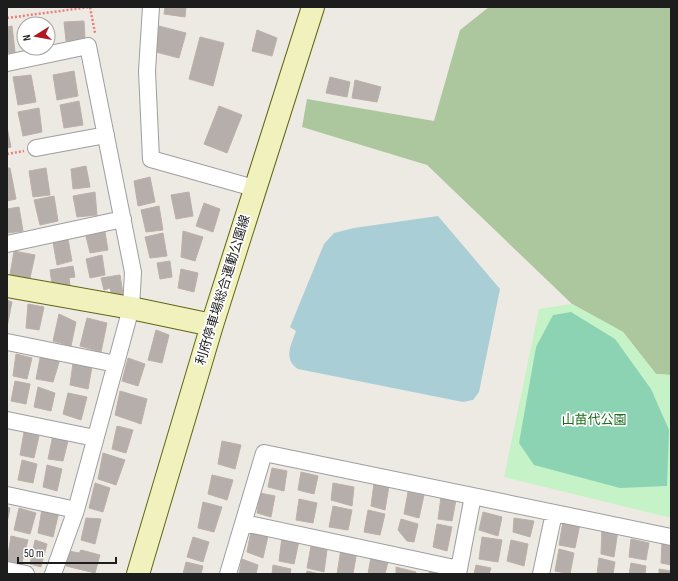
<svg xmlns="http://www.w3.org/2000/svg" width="678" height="581" viewBox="0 0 678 581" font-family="'Sofia Sans Condensed','Noto Sans JP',sans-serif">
<rect width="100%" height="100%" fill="#edeae4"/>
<path fill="#acc79e" d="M489,7h182v368l-15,-1 -33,-42 -51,-28 -145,-139 -125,-38 5,-28 127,22 26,-91z"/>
<path fill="#c6f2c7" d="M572,304l51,28 33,42 15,1v143l-167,-41 35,-168z"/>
<path fill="#8cd3b3" d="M571,312l44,27 36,50 18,41 -2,56 -47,2 -86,-23 -15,-22 17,-96 17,-32z"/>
<path fill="#aaced5" d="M438,216l62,73 -21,103 -6,8 -10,2 -165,-33c-15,-10 -7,-24 -2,-38l-6,-4 34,-83 10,-11 20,-5z"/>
<path fill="#b6aeaa" stroke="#bdb0a8" d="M165,7h21l-1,10 -21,-3z
M46,21v3h-17z
M84,21l1,18 -19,2 -2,-19z
M12,26l3,26 -8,1v-26z
M159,26l27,7 -7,25 -27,-7z
M257,30l20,8 -5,18 -20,-5z
M200,37l24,6 -11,43 -24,-7z
M74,71l4,25 -21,4 -4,-25z
M31,75l5,27 -18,3 -5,-28z
M330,77l20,5 -3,15 -21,-4z
M355,80l26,7 -4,15 -25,-4z
M79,101l4,24 -19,3 -4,-23z
M219,106l23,9 -15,38 -23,-9z
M39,108l3,24 -19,4 -5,-24z
M7,127l4,20 -4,1z
M86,166l4,21 -17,2 -2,-20z
M7,168h3l6,31 -9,2z
M46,168l4,27 -17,2 -4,-26z
M150,177l5,25 -17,4 -4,-25z
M95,192l2,23 -20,2 -4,-21z
M189,192l4,24 -17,3 -5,-24z
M54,196l4,25 -18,4 -6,-25z
M204,203l16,6 -7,23 -17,-6z
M159,206l4,24 -17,2 -5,-22z
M19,207l4,24 -15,2 -1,-24z
M183,231l20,6 -8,24 -14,-4z
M105,232l3,18 -18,3 -4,-17z
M163,233l4,23 -17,2 -5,-21z
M68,239l4,22 -15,4 -4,-23z
M14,251l21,4 -5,23 -20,-3z
M102,255l3,20 -15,3 -4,-19z
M170,261l2,16 -12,2 -3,-16z
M73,266l2,11 -6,1 1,7 -18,-1 -2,-14z
M181,269l17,4 -4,19 -16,-4z
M120,275l3,19 -11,2 -2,-8 -6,2 -3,-12z
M7,300l5,2 -5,25z
M28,304l16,3 -5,23 -13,-2z
M59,314l17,8 -5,24 -18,-5z
M87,318l20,5 -6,29 -21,-6z
M156,330l13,5 -7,28 -14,-3z
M41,353l19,6 -7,23 -17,-3z
M16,354l16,4 -5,21 -14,-3z
M128,358l17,6 -7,22 -16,-5z
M73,363l19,4 -4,22 -18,-4z
M15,381l15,3 -4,20 -15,-3z
M38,387l17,6 -4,18 -17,-4z
M120,391l27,8 -6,25 -26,-9z
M68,393l19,4 -6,23 -18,-6z
M117,426l16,4 -7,23 -14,-4z
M24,432l15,4 -5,22 -14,-3z
M53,435l15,6 -5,20 -15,-2z
M222,441l19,4 -6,24 -17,-5z
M103,453l22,7 -9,25 -18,-6z
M22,460l15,4 -4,19 -15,-3z
M47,465l15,4 -5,22 -14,-4z
M272,468l15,3 -3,20 -16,-4z
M301,472l17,4 -4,18 -16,-4z
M212,475l21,5 -6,20 -19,-6z
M95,483l15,5 -7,24 -14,-4z
M333,483l21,4 -2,19 -21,-6z
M374,483l15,3 -4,24 -14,-4z
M408,492l16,3 -5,23 -15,-4z
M260,493l15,3 -4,21 -14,-4z
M441,497l15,3 -4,21 -14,-2z
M299,499l18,4 -4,20 -17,-3z
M203,502l19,5 -8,25 -16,-4z
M333,506l19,4 -4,20 -19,-3z
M7,507l3,1 -3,15z
M19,508l17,5 -6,21 -16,-4z
M42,509l17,3 -6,25 -15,-4z
M368,510l17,4 -5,21 -16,-3z
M483,512l19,5 -4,19 -19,-6z
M86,518l15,1 -6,25 -14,-4z
M514,518l20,3 -4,16 -17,-5z
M401,519l17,5 -4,18 -7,-1 -9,-11z
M563,521l17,3 -5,24 -16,-3z
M437,524l15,3 -5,24 -14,-4z
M602,527l16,3 -4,27 -13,-3z
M251,531l17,5 -5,22 -16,-6z
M11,536l17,4 -7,26 -14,-5z
M193,537l16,5 -6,20 -16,-5z
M282,537l17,4 -5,23 -15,-3z
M482,537l20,3 -4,22 -19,-3z
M631,539l18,4 -3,17 -17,-3z
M35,540l12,4 -6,23 -11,-3z
M511,540l17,4 -4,22 -17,-5z
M662,541l9,2v22l-10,-2z
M311,546l16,4 -3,22 -17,-4z
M341,549l16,2 -4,23h-16z
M559,549l15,4 -4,21 -15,-3z
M81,550l19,5 -5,18 -29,-7 3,-15 10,2z
M371,557l17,5 -3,12h-17z
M599,558l16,4 -2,12h-16z
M242,559l16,6 -2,9h-17z
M186,562l17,4 -2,8h-18z
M631,563l15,3 -1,8h-16z
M273,565l18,4 -1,5h-18z
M476,565l15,3 -2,6h-15z
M396,567l20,5 -1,2h-19z
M430,569l15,5h-16z
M659,569l12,2v3h-12z
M307,571l13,3h-14z"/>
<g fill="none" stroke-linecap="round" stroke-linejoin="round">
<defs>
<path id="street" d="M151,7l-4,64 4,88 103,29
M7,63l81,-17 45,226 -2,36 -55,202 -23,64
M36,148l70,-13
M7,244l116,-25
M7,342l109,22
M7,420l88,18
M7,495l69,15
M244,523l215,46
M7,570l19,4
M228,574l36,-121 407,84
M458,574l15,-78
M541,574l13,-61"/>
<path id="secondary" d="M7,286l124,22 81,17
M138,574l74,-249 101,-318"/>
</defs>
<use href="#street" stroke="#9e9e9e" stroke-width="18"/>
<use href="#secondary" stroke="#616612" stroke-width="24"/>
<path stroke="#e87f7a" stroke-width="2.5" stroke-dasharray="2 2" stroke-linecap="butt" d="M7,18l83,-11 5,26
M7,154l17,-3"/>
<use href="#street" stroke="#fff" stroke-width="16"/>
<use href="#secondary" stroke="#f1f1be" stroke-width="22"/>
</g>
<g text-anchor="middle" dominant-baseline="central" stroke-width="3.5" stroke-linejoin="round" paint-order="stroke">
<g font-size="13" fill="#1d1d1d" stroke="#fff">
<text transform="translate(223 290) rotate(-73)">利府停車場総合運動公園線</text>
</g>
<g font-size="13" fill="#196d1b" stroke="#fff">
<text x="594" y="420">山苗代公園</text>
</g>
</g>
<rect width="678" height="581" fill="none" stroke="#1d1d1d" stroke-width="16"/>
<g transform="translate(36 36) rotate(259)"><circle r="19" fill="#ffffff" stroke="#a5a5a5"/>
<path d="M0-3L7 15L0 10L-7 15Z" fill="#b11921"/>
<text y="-6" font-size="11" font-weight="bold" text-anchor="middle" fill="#1d1d1d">N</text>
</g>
<path d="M18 557v6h98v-6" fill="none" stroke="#1d1d1d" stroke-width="2"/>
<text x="24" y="557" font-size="12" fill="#1d1d1d" stroke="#ffffff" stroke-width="3" paint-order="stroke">50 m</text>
</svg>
